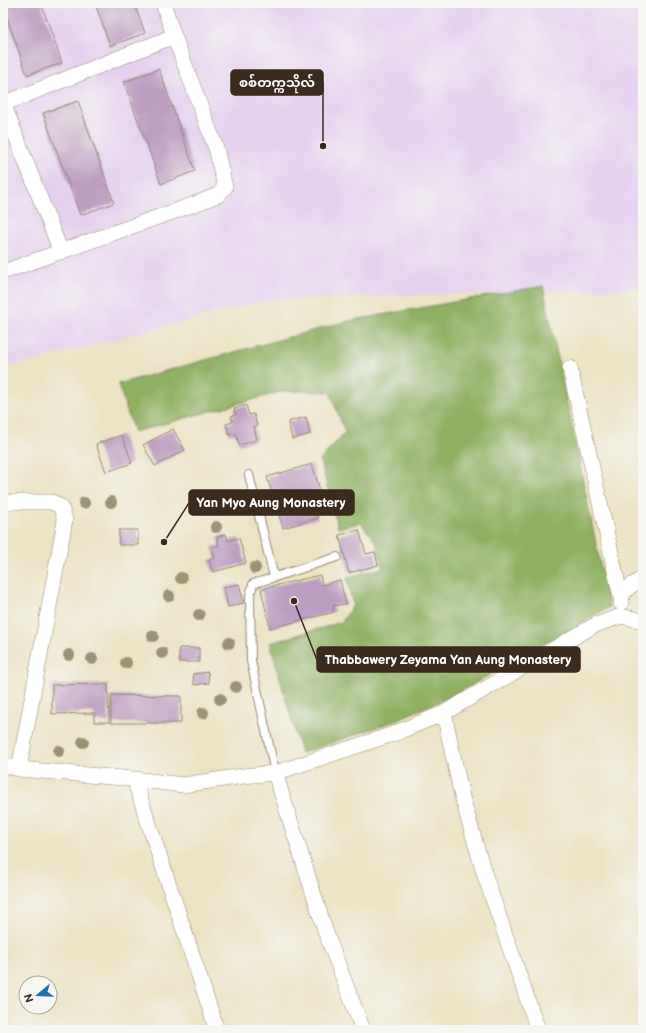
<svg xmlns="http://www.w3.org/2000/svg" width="646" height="1033" viewBox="0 0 646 1033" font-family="'Balsamiq Sans','Noto Sans Myanmar',sans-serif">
<rect width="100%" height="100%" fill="#f6f6f2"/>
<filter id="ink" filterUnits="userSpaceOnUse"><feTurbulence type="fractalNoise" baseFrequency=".025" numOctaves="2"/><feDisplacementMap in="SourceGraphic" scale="8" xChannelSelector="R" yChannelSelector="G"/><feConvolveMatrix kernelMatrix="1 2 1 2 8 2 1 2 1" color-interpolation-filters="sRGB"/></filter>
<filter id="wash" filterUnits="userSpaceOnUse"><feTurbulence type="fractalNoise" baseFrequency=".012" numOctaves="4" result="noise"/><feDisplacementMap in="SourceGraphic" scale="16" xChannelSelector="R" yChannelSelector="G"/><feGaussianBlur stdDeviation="0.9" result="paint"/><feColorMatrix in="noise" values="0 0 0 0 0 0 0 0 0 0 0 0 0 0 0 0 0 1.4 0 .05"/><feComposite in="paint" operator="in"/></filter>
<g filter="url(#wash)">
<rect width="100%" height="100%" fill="#ece3c4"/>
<path fill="#e6d2f0" d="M3,3h640v287l-6,-1 -369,11 -265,68z"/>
<path fill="#8fb064" stroke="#656d41" d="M543,286l66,321 -155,88 -65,28 -88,30 -31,-110 72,-21 11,-17 -6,-28 36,-9 -7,-26 -15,-19 -23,5 -18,-68 25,-28 -15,-40 -46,-1 -150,41 -16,-48 230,-63z"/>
<g id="blocks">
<path fill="#bd9dc1" d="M3,3h38l21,60 -35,12 -24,-68z
M95,3h39l11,30 -35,13z
M159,69l36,102 -34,13 -37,-102z
M78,101l36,102 -34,12 -37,-102z
M246,405l3,10 5,-1 3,12 -3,1 3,13 -18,5 -3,-11 -7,1 -3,-11 7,-2 -2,-6 5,-1 -2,-6z
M306,417l4,17 -18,5 -4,-17z
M173,429l12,21 -30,16 -12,-21z
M122,435l10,28 -26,9 -10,-28z
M312,464l12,40 -9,3 3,11 -35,10 -16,-51z
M119,530h19v15h-19z
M359,530l7,24 9,-2 3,13 -29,8 -10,-38z
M226,534l2,7 11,-3 7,25 -33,9 -4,-12 6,-2 -3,-11 7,-2 -2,-8z
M320,575l2,10 18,-5 6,24 -13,2 1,6 -64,16 -9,-39z
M239,584l5,19 -16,4 -4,-20z
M179,648h20v14h-20z
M208,672l1,11 -15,2 -1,-11z
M108,684l1,38h-15v-9l-42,1v-29z
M111,695l70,1v27h-70z"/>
</g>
</g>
<g filter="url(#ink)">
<use href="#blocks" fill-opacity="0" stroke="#948671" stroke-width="1"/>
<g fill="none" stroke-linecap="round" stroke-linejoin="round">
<defs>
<path id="lane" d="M249,475l25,102
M275,773l-24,-112 -1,-65 3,-12 84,-27"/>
<path id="street" d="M3,103l58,149
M3,104l171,-68
M3,272l189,-67 26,-10 7,-8 -9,-39 -42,-112 -11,-33
M570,368l51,230
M3,502h49l9,5 4,13 -46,249
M621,603c0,-13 12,-19 22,-24
M444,713l18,84 22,76 54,157
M3,765l16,4 115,10 49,6 60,-9 32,-3 118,-39 51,-21 149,-87 28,-10 22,5
M275,773l51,160 37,97
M134,779l83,251"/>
</defs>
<use href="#lane" stroke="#948671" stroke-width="10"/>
<use href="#street" stroke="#948671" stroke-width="16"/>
<use href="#lane" stroke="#fff" stroke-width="8"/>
<use href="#street" stroke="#fff" stroke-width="15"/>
</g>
<g fill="#9b9374">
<circle cx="111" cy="502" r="6"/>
<circle cx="84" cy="503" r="6"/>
<circle cx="216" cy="527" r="6"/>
<circle cx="255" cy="568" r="6"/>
<circle cx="181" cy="578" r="6"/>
<circle cx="169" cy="596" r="6"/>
<circle cx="199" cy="615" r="6"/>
<circle cx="153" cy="636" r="6"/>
<circle cx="229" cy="643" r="6"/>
<circle cx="162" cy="653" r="6"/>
<circle cx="69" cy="655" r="6"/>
<circle cx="92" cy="659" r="6"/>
<circle cx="126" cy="663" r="6"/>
<circle cx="236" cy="687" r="6"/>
<circle cx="220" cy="699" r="6"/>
<circle cx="203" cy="713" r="6"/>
<circle cx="83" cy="742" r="6"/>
<circle cx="59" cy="751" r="6"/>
</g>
</g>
<path fill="none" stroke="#3b2a1e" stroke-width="1.5" d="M323 146L323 82M164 542L189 503M294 601L317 660"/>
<g fill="#3b2a1e" stroke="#f6f6f2" stroke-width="1.5">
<circle cx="323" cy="146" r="4"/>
<circle cx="164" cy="542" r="4"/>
<circle cx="294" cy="601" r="4"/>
</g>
<g fill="#3b2a1e" stroke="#3b2a1e" stroke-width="1.5">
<rect x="231" y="70" width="92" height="25" rx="4"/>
<rect x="189" y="490" width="165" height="25" rx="4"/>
<rect x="317" y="647" width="263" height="25" rx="4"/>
</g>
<g font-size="13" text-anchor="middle" font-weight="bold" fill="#fff">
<text x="277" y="87">စစ်‌တက္ကသိုလ်</text>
<text x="271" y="507">Yan Myo Aung Monastery</text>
<text x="448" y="664">Thabbawery Zeyama Yan Aung Monastery</text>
</g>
<rect width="646" height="1033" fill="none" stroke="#f6f6f2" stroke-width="16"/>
<g transform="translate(38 995) rotate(251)"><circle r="19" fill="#f6f6f2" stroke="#aba49d"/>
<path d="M0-3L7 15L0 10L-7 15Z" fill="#1f6fb2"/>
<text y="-6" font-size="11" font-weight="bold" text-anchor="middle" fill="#3b2a1e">N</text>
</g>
</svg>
